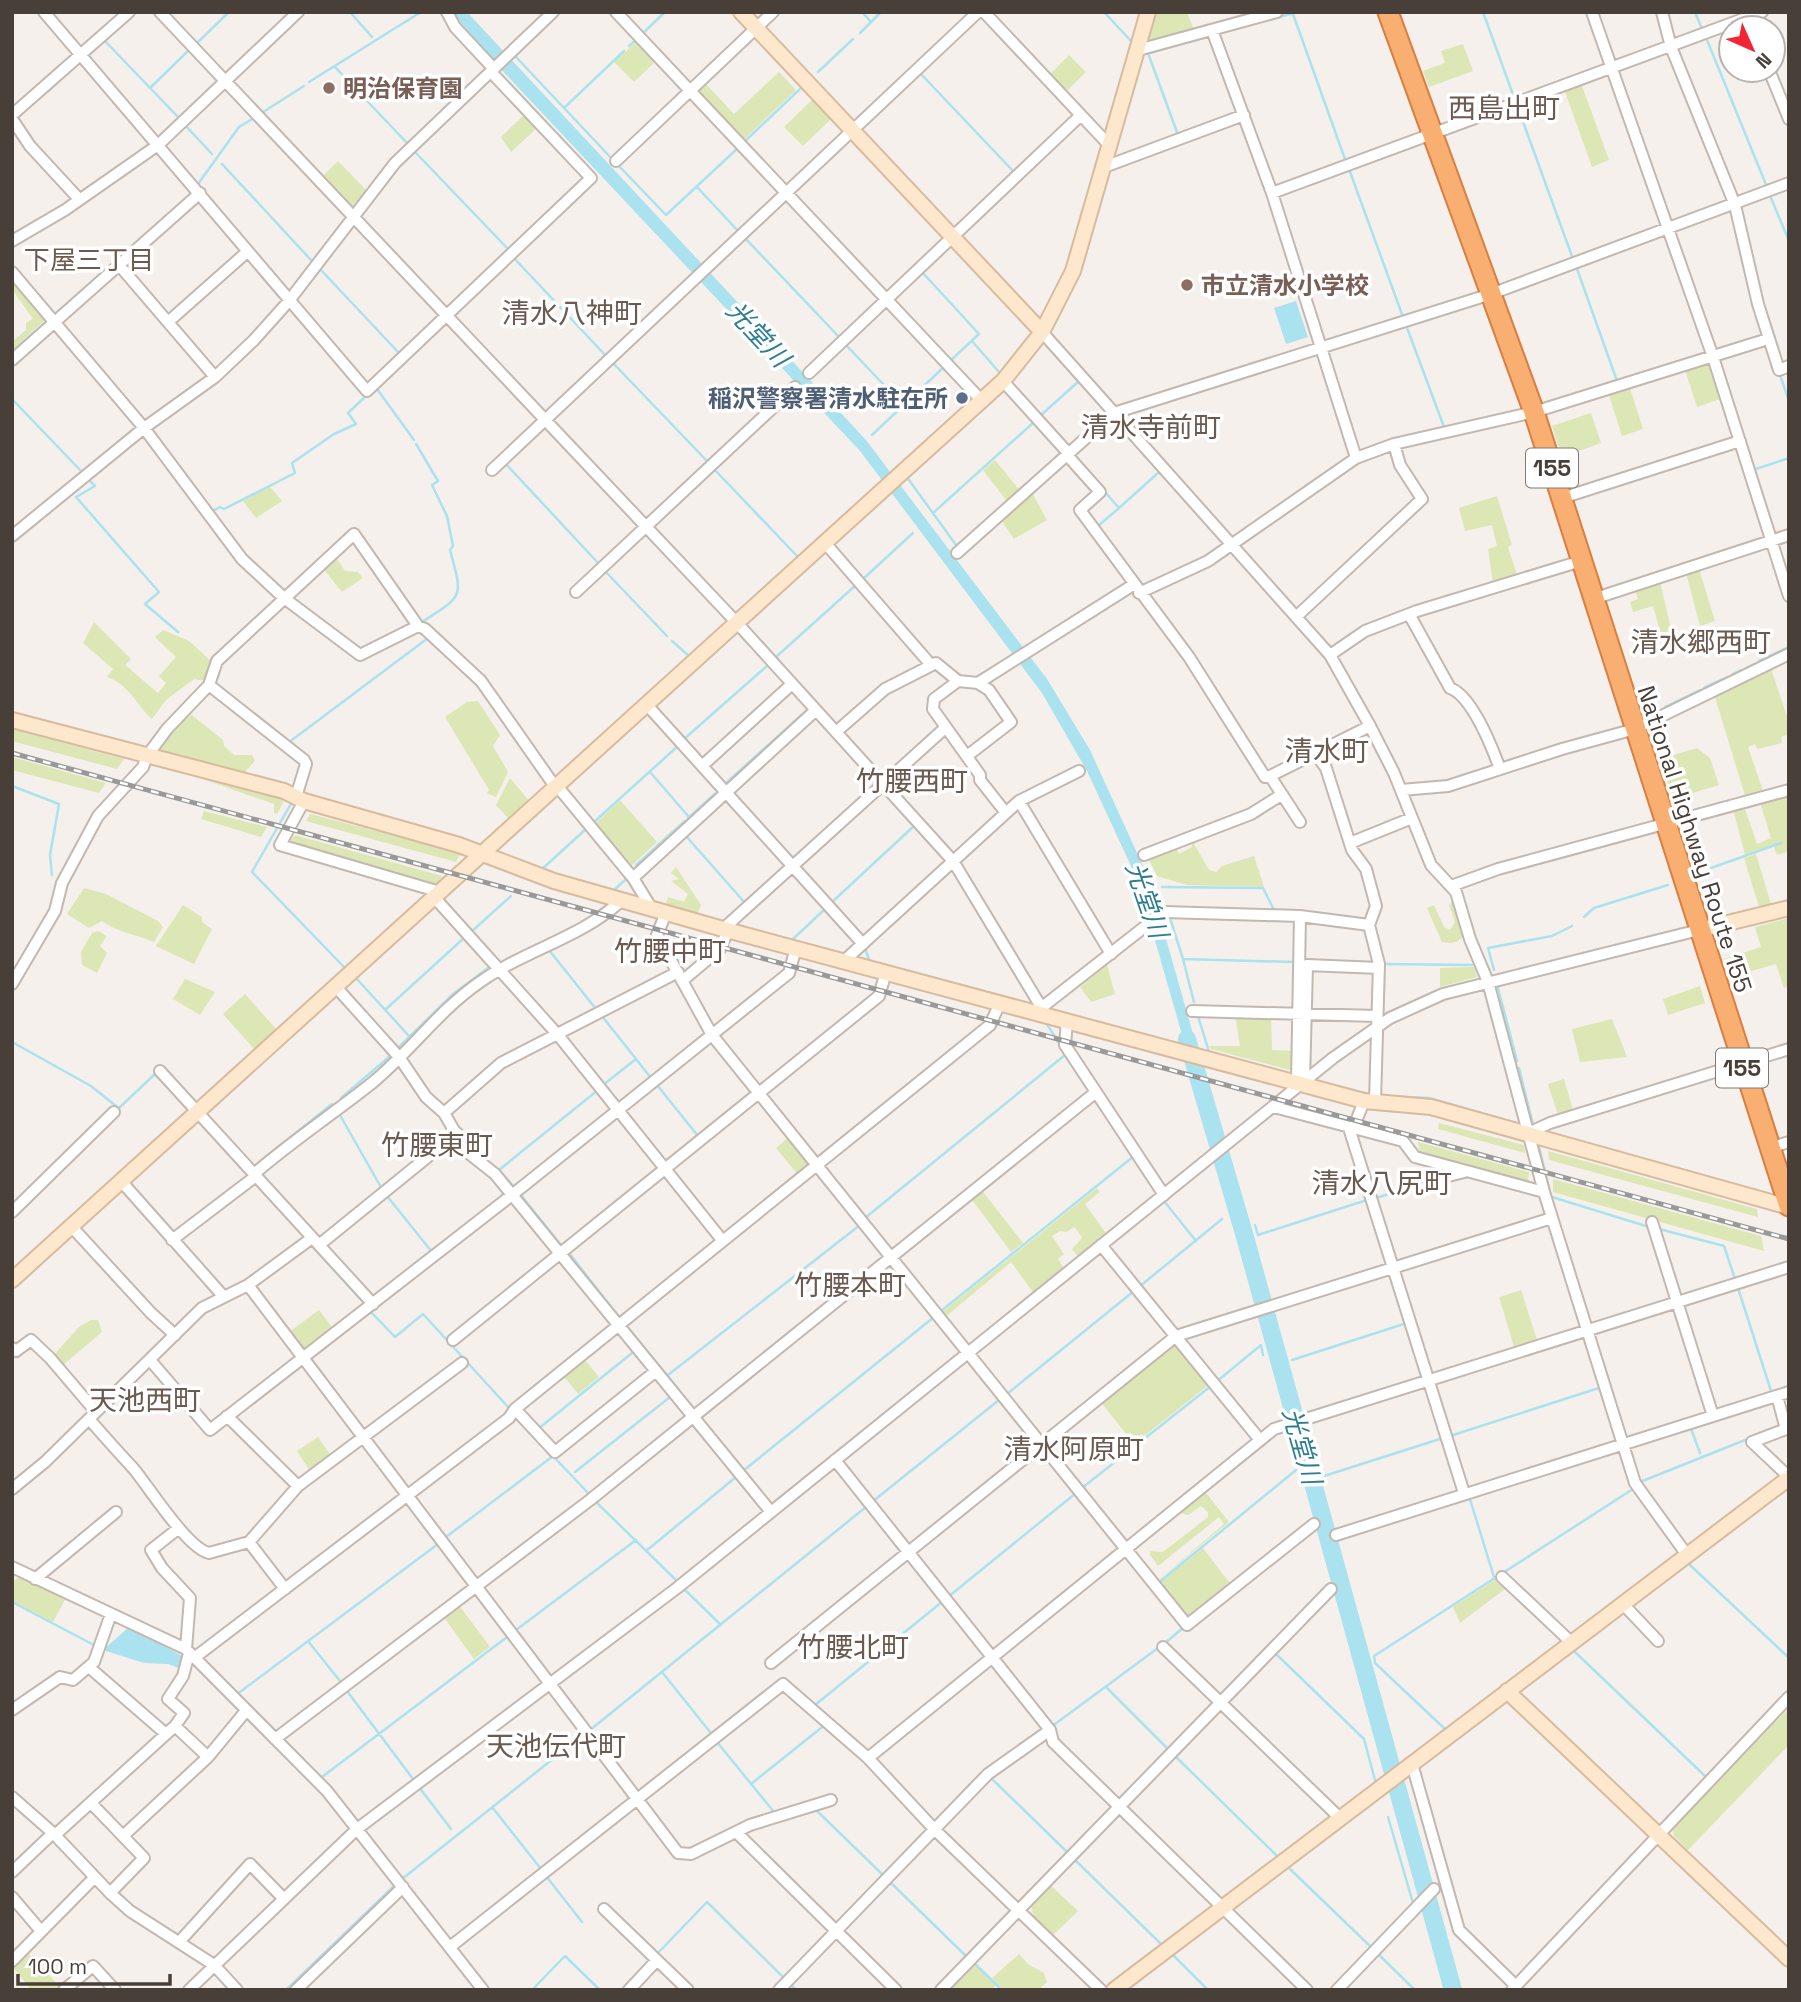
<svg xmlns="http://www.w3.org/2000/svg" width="1801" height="2002" viewBox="0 0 1801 2002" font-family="'Space Grotesk','Noto Sans JP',sans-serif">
<rect width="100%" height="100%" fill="#f5f0eb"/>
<path fill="#dce7b5" d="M1154,12h33l7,18 -45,13 -3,-4z
M638,40l19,20 -23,22 -20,-20z
M1463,44l10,27 -44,16 -6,-16 22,-8 -4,-12z
M1069,55l17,17 -21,21 -17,-17z
M779,72l17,18 -55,52 -46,-51 9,-9 30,32z
M1581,83l28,77 -17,7 -28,-78z
M813,99l19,19 -29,28 -19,-19z
M528,115l10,12 -27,25 -10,-15 22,-21z
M338,161l29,30 -17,17 -29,-30z
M15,281l30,39 -33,30v-8l14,-12v-7l7,-4 -21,-30z
M1712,362l11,36 -26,9 -13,-40z
M1629,385l14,44 -21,7 -14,-44z
M1591,413l10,30 -39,14 -10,-31z
M995,460l26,32 -12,12 -26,-34z
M270,487l12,14 -26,17 -13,-17z
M1031,491l16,29 -33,19 -14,-21z
M1497,496l15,49 -4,2 9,28 -24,8 -5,-34 9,-3 -5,-21 -27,6 -6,-23z
M335,556l10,15 13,1 5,6 -21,14 -20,-25z
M1699,569l16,52 -15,5 -14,-53z
M1660,582l12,51 -11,2 -8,-29 -20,6 -3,-10 8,-3 -3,-9z
M94,622l37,37 -6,6 33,28 8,-10 -7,-7 17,-19 -21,-20 8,-7 26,11 23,21 -6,19 -12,-2 -28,21 -14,19c-15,-13 -23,-35 -45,-42l6,-8 -30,-26z
M1771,669l18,53v12l-8,3 1,6 -25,6 -2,-5 -7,3 16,47 -18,5 -31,-102z
M478,701l22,34 -7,11 15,26 -12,25 -9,-4 2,-3 -44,-73 22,-15z
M192,715l31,25 1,6 10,9h18l3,6 -11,12 -89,-23 21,-25z
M12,729l112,30 -7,10 -105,-28z
M1697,748l13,10 9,27 -46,14 -13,-40z
M12,757l94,26 -7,10 -87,-23z
M180,771l105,28 -8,15 -3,-1v-9z
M510,778l20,24 -20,18 -14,-15z
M1789,794v57l-12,4 -4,-10 -28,10 -12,-46 11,-3 13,38 14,-6 -11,-36z
M620,800l37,42 -27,25 -35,-43z
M204,811l63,16 -6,10 -60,-18z
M310,814l151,39 -5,9 -150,-41z
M295,835l147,41 -5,8 -149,-40z
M1192,840l17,30 7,2 6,-6 32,-10 10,31 -77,-2 -30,-9 -8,-16 3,-5 24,-8 3,7 13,-7z
M1756,854l15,50 -12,3 -15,-49z
M676,867l25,38 -3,8 -5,2 -27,-11 2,-7 16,5 4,-8 -17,-13 8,-2 -8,-6z
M84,888l22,6 52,27 5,6 -9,15c-16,-7 -38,-10 -52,-21l-13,7 -22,-14z
M1452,902l3,1 10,30c-6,10 -12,11 -23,9l-15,-34 7,-3 10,22 6,3 5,-8 -6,-17z
M183,905l19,12v5l10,7 -18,35 -38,-18z
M1789,918v69l-5,1 -8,-24 -46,13 -6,-18 37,-12 -6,-20z
M98,931l9,5 -7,10 7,7 -10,20 -15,-8 -1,-13 11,-19z
M1107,965l8,29 -24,8 -11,-15z
M1474,967l3,10 -37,10v-19z
M185,979l30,13 -15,23 -27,-16z
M1700,986l5,17 -37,12 -5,-16z
M245,994l32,36 -22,20 -32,-36z
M1235,1014l36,1 1,35 23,1 -2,20 -82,-22 -2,-3h31z
M1612,1019l15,38 -47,5 -8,-33z
M1564,1079l10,34 -15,5 -11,-34z
M1439,1123l85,22 1,8 -87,-24z
M790,1136l21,26 -13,13 -22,-27z
M1418,1142l111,30 -1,12 -108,-29z
M1548,1151l209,58 1,8 -209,-57z
M1553,1179l208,57 3,15 -211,-59z
M980,1188l43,55 -12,9 -41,-55z
M1097,1188l3,4 -15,12 23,32 -29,22 -7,-9 10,-11 -7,-11 -9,5 -6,-1 -8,5 12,18 -6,5 7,11 -30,25 -24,-33 -68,57 -3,-5z
M1521,1290l17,53 -23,7 -16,-53z
M319,1310l15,20 -26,19 -6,-1 -13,-16z
M91,1320h7l4,12 -40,34 -10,-9 27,-30z
M1174,1342l36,42 -76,60 -34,-43z
M582,1356l17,21 -21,17 -16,-20z
M318,1437l13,19 -21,15 -13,-20z
M1203,1489l26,33 -73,60 68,-58 -5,-7 -61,49 -8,-11v-4l13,1 45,-35v-5l-7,-6 -13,9 -8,-2 -48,38 -1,-4z
M1203,1548l29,38 -41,33h-6l-28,-34z
M19,1577l47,21 -13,24 -41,-21v-19z
M1495,1580l10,9 -45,34 -7,-16z
M459,1605l31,42 -16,12 -31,-43z
M1789,1708v37l-101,105 -14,-14 -2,-7z
M1048,1883l30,28 -26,25 -17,-16 -5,-18z
M27,1952l34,36 -30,2 -19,-24z
M1019,1954l9,10 16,9 3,9 -9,8h-34l-12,-12z
M973,1963l23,22 -5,5h-45z"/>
<path fill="#aae2ef" d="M452,12h15l399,428 181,239 43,71 59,129 50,176 -12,-3 -49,-171 -51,-110 -45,-78 -182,-242 -364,-387z
M1296,301l12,36 -22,7 -12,-36z
M129,1627l55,30 -3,12 -13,-5 -24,-1 -41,-13z"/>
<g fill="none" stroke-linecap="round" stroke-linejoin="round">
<path stroke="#aae2ef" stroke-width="2.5" d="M350,12l22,25
M862,12l9,10
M1104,12l27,29
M1483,12l32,88
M1695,12l7,17
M1293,14l53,148
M860,33l21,-21
M1220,33l78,-21
M642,34l23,-22
M104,40l75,78
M1707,40l60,147
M196,44l33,-32
M629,46l8,-7
M1148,53l30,82
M1146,54l64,-18
M516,57l97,103
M335,67l72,76
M818,72l35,-33
M920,73l94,99
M63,77l17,-15
M309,82l112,-70
M150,88l40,-39
M47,92l10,-9
M564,108l60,-57
M1518,108l55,151
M260,114l44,-28
M184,124l28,30
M744,142l56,-53
M416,153l93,97
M222,164l89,96
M618,165l48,50 72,-67
M1349,169l54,148
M198,184l41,-57 15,-9
M697,187l42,45
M1771,198l18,43
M744,237l97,102
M513,257l94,100
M1576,266l41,115
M321,270l77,82
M258,271l20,24
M922,272l57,62 -29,27
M293,313l15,17
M53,316l68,-60
M1406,325l38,102
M313,335l9,11
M972,341l27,31
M845,344l58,61
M12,352l34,-30
M612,362l96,100
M1789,372l-9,3 9,26
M377,389l37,51
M12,399l69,72
M1040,416l39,-35
M872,435l73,-69
M416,444l22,37 -6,4 15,31 6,30 -3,4c13,48 14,45 -28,72l3,2
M505,463l94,101
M713,468l85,89
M1753,470l36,-12
M909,480l47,65
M90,481l5,5 -19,11 83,95 -14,12 33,28
M1105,492l14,16 39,-35
M211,512l9,-5 4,2 71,-36 -3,-10 42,-29 22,-10 -8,-11 19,-18
M933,513l101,-91
M1098,526l21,-18
M790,565l88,-80
M605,571l62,65
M863,579l50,-46
M735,614l48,-43
M739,634l11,12
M672,641l17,15
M776,657l80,-72
M1759,661l30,-14
M766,663l18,19
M1748,667l6,-3
M1733,674l8,-4
M1725,678l2,-1
M1704,688l19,-9
M1665,707l35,-17
M1648,716l5,-2
M683,740l85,-75
M288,743l140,-105
M650,772l39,45
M726,783l80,-72
M12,786l47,18 -9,51 2,20
M292,802l-40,70 93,96
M688,818l28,-25
M594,822l85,-77
M686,836l59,67
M636,865l49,-44
M541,870l45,-41
M1697,873l84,-30
M1162,887l101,1 11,22
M614,890l11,-10
M831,903l83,-77
M1280,910l23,3
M1584,917l10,-9 74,-23
M1170,918l13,41 110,3
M471,932l40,-36
M792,940l33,-31
M543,942l28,-14
M865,948l4,12
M549,950l47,59
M1183,959l11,43
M500,963l12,-6
M1383,964l89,1
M1012,968l18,31
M1494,970l-6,-22 64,-12 20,-10
M356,978l53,58
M1498,988l19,73
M385,1010l80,-73
M602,1016l49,62
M1198,1016l11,36 65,18
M1045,1021l15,24
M12,1042l79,44 25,20
M398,1048l55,-54 35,-26
M1519,1068l14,57
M1316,1081l55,14
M603,1085l33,-26
M657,1085l41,51
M1380,1096l49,2 87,25
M341,1098l48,-41
M119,1108l36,-34 3,3
M341,1117l41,72
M199,1121l22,24
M1538,1143l12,49
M256,1165l76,-61
M255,1183l49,54
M515,1188l-16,-18 99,-80
M520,1194l41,51
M387,1196l45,56
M1552,1197l97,30
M1376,1198l50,-16
M1164,1201l32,40
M1231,1211l6,-1
M865,1218l200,-163
M1255,1225l3,10 109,-35
M1243,1229l4,-1
M1659,1229l65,17 11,33
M311,1245l55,60
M569,1253l50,64
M1139,1287l83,-68
M1738,1288l34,106
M941,1311l193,-155
M372,1313l23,24 28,-23 86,94
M626,1325l53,65
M1270,1353l6,-3
M1292,1360l115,-37
M1280,1364l5,-1
M668,1375l192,-150
M1216,1382l45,-37 2,10
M1007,1394l127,-103
M1690,1426l10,27
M538,1429l94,-76
M1450,1436l152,-49
M553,1456l36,38
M1302,1465l5,-5
M743,1471l191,-154
M575,1472l95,-75
M1324,1476l119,-38
M1312,1480l5,-2
M1640,1482l110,-44
M1082,1488l129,-102
M1469,1496l25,81 61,57
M596,1502l81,79
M872,1502l127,-102
M446,1537l107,-81
M646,1551l90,-74
M1690,1565l99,93
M1158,1583l138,-113
M1332,1583l7,-7
M684,1589l37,36
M948,1597l128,-104
M12,1602l82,43
M516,1630l120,-90
M308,1641l32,40
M1164,1644l20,-17
M1274,1652l90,87 11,41
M1575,1652l130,124
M662,1672l48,60
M1106,1687l62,62
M347,1691l66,88
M236,1695l202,-151
M815,1705l128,-104
M1051,1727l107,-79
M590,1730l276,-223
M1446,1730l-71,-67 -1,-7 259,-167
M717,1742l57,70
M1173,1754l103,101
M322,1777l185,-140
M990,1777l77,75
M751,1784l75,-60
M419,1787l32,42
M1120,1798l27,-27
M492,1807l49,62
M814,1808l70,68
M1388,1817l25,86
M1073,1858l87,85
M1290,1869l82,79
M546,1876l36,46
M402,1879l181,-144
M888,1880l78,76
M1022,1899l89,-91
M1421,1910l6,-6
M657,1954l50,-52 78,77
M1378,1954l37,36
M1174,1956l34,34
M974,1963l28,27
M790,1984l6,6
M286,1990l109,-105
M532,1990l33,-34 35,34
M621,1990l20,-20
M934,1990l76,-79"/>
<path stroke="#aae2ef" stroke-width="18" d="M1187,1039l58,198 208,753"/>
<defs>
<path id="street" d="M44,12l323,379 224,-213 -100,-106
M160,12l578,612 215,237 93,154
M447,12l8,15 39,42
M616,12l367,390
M984,12l126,134
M1592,12l121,345 76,239
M1662,12l9,35 64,158 23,99 21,66 10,-4
M1212,30l60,163 84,265
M1138,50l139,-38
M1769,70l20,49
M12,115l117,-103
M12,119l18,27 49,53
M616,161l157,-149
M1104,167l140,-52
M1272,193l490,-181
M12,241l53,-31 93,-65 140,-133
M119,265l96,112
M12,272l132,156 98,131 42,39 76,57 58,-29 7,3 56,52 75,107
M168,322l79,-70
M1042,332l288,323 40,71 24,47 37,92 25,27 14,47 18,43 56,210 91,291 52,72
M12,360l188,-167
M809,373l272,-258
M1003,381l66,73
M1067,455l33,37 -20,18 109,147 76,120 5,-1 30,46
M492,470l486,-458
M1562,498l178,-57
M12,536l132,-108 71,-51 39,-37 34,-38 107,-139 158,-151
M826,544l105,121
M957,553l157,-140 377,-119 298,-111
M576,592l219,-205
M1139,593l69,-32 148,-103 38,-14 140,-32 234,-73
M1593,599l196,-64
M1409,614l41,74c22,8 42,59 50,81
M1296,617l126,-118 -22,-34 -6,-21
M1330,655l35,-24 52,-20 164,-50
M958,681l-24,18 -1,10 47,66v5l26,33
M209,685l95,75 2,4 -10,33
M647,705l216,239
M836,732l49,-43 51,-26 22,18 20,2 155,-98
M1315,753l11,15 26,82 14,19 10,37 -7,19
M967,756l44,-34 -22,-32 -11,-7
M702,766l90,-82
M1270,776l100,-50
M558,787l75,91 19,31
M1401,790l47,-4 114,-37 73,-20 154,-75
M304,801l-24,44 160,47
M1019,801l92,153
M1350,843l62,-25
M1144,855l107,-41 30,-19
M633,878l183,-168
M1451,886l47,-17 291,-79
M434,897l124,138 164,205
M1164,912l136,4 69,9 10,39 -4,138
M666,913l-9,22 55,100 475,590 127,-101
M723,929l222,-201
M845,960l174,-159 60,-30
M682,981l38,-32 8,-19
M12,984l43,-73 7,-28 36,-67 45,-49 4,-11 20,-27 42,-44 8,-24 137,-127 64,92
M336,987l63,70 27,40 18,16 22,38 29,23 276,338
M1041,1008l106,-83
M1192,1011l185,5
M1067,1021l-2,24 99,150
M160,1071l213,233
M1304,1081l3,-116 72,3
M1297,1082l3,-166
M1274,1107l129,34 12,16 129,35
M444,1113l57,-50 177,-91
M1349,1128l115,365
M1353,1129l11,-28
M1528,1133l22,-10 239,-74
M1769,1148l20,-6
M254,1174c38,-33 79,-60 118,-91 39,-32 65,-71 108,-101 45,-32 101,-44 142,-82
M121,1181l103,116
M1429,1181l35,-9
M12,1212l102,-100
M1652,1222l61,194
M71,1226l80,87 24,22
M172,1240l84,-64
M319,1245l138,-112
M1101,1245l159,195
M248,1285l430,568 13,1 59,-29 81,-25
M453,1340l426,-344 7,-24
M12,1348l4,3 15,-11 19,18 46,54
M150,1360l60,70 302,-235 277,-222 7,-25
M1777,1396l9,33 -34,13 37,35
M515,1409l40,43 101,-81
M227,1416l71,70
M89,1419c14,16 29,33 44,49 16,19 54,80 76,85l40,-11 49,-56 164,-123
M835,1460l215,270 3,12 254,248
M12,1489l33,-27 157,-154 46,-23 64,-47
M179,1528l-28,22 11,18 28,30 -4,51
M1336,1535l453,-143
M249,1542l36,47
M12,1567l174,82 141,142 156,199
M1502,1577l70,66
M35,1579l81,-67
M1623,1604l35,37
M1163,1647l177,171
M194,1658l315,-240 6,-9 475,-384 10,-22
M771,1663l405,-327 376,-118
M90,1668l76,66
M12,1710l48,-33 13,3 21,-18 17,-48
M175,1726l9,-13 -16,-14 15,-23 6,-23
M275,1739l315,-239 506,-408
M868,1758l406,-329 515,-162
M1412,1764l47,166 57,56
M12,1797l41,36 57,60 20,18 84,54 23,25
M91,1803l53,55 -34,35
M736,1832l160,158
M55,1835l120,-109 33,31
M123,1836l85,-79 37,-45
M12,1872l41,-39
M12,1897l29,34
M604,1909l84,81
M180,1941l70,-77 34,35
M450,1947l333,-263 85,74 67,72 166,160
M12,1961l81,-82
M64,1990l29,-24 22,24
M189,1990l168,-161 320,-241 656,-530 57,-40 53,-24 256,-64
M296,1990l107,-103
M629,1990l28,-30
M779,1990l209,-216 62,-44
M941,1990l390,-401
M1337,1990l97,-101
M1512,1990l277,-293"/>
<path id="secondary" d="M741,12l301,320
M12,720l272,71 20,10 155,44 95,36 169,48 641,172 67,6 358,100
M1699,930l90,-22
M12,1280l991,-899 39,-49 31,-61 75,-259
M1507,1691l282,268
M1114,1990l675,-512"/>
<path id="highway" d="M1388,12l146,400 255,794"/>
</defs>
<use href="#street" stroke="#c3b8b0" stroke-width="14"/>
<use href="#secondary" stroke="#d6bb9f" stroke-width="18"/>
<use href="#highway" stroke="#d97f41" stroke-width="23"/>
<use href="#street" stroke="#fff" stroke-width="10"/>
<use href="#secondary" stroke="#fde7cd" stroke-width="14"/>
<use href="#highway" stroke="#f9ae72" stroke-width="19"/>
<defs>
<path id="rail" d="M12,753l1777,486"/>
</defs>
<use href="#rail" stroke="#999" stroke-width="5"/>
<use href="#rail" stroke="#fff" stroke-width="2.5" stroke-dasharray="8" stroke-linecap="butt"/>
</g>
<g fill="#8d6e63" stroke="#fff" stroke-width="2.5">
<circle cx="329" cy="88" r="7"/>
<circle cx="1187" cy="285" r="7"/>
</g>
<circle fill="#5c6f8a" stroke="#fff" stroke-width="2.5" cx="962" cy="398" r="7"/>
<g text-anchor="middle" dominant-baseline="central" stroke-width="7" stroke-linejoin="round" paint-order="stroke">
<g fill="#fff" stroke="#807974" stroke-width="2">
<rect x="1526" y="448.5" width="52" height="39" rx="5"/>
<rect x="1716" y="1048.5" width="52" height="39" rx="5"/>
</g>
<g font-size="23" font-weight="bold" fill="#493f39">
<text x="1552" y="468">155</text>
<text x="1742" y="1068">155</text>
</g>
<g font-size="24" font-weight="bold" fill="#785e54" stroke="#fff" text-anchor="start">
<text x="343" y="88">明治保育園</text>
<text x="1201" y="285">市立清水小学校</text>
</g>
<g font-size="24" font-weight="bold" fill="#4e5e75" stroke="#fff" text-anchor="end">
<text x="948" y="398">稲沢警察署清水駐在所</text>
</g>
<g font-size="24" fill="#493f39" stroke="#fff">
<text transform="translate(1695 839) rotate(72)">National Highway Route 155</text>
</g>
<g font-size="26" fill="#6c5a50" stroke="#fff">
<text x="89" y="260">下屋三丁目</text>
</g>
<g font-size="26" font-style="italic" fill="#2d7e93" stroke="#fff">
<text transform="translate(758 334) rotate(47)">光堂川</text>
<text transform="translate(1147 900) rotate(71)">光堂川</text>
<text transform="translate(1302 1446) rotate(74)">光堂川</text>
</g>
<g font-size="28" fill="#6c5a50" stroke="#fff">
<text x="1504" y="108">西島出町</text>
<text x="572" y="313">清水八神町</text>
<text x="1151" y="427">清水寺前町</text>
<text x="1701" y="642">清水郷西町</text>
<text x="1327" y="751">清水町</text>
<text x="912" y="781">竹腰西町</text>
<text x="670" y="951">竹腰中町</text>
<text x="437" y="1145">竹腰東町</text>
<text x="1382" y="1183">清水八尻町</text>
<text x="850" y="1285">竹腰本町</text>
<text x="145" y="1400">天池西町</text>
<text x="1074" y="1449">清水阿原町</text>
<text x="853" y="1647">竹腰北町</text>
<text x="556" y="1746">天池伝代町</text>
</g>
</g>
<rect width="1801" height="2002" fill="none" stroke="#493f39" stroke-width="28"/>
<g transform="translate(1752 49) rotate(135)"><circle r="33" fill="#ffffff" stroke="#b6b2b0" stroke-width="2"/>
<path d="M0-5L12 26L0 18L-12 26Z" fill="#f32433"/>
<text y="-10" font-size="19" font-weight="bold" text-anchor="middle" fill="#493f39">N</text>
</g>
<path d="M18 1974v10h152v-10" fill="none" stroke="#493f39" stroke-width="3.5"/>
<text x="28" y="1974" font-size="21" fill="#493f39" stroke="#ffffff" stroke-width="5" paint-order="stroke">100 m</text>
</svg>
